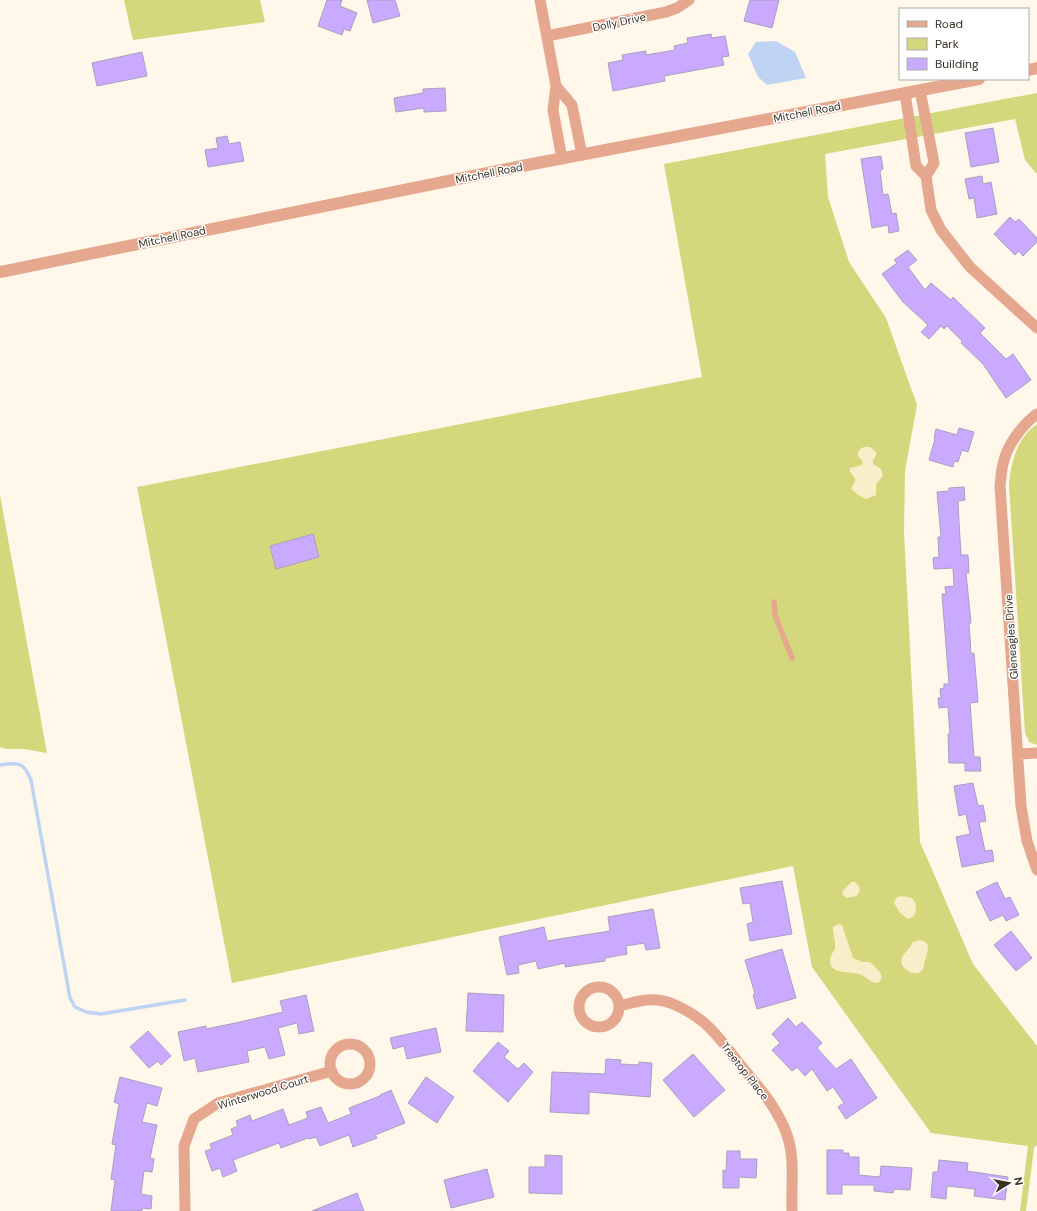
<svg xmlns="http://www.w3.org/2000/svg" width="1037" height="1211" viewBox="0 0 1037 1211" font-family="'DM Sans',sans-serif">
<rect width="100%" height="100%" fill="#fef7ea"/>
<path fill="#d4d77c" d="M124,0h136l5,22 -132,18z
M1037,93v81l-12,-14 -10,-41 -190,35 3,43 21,65 37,56 31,87 -12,66 -1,61 16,310 53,122 64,82v99l-3,3 -8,63h-6l8,-65 -97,-13 -119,-166 -19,-101 -561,117 -95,-496 565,-110 -38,-213z
M1037,424v321l-8,-3 -4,-9 -16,-248c2,-23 8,-47 28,-61z
M0,495l47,258 -23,-4h-18l-6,-2z"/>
<path fill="#f8eec9" d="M865,447h5l6,5v4l-3,4v4l8,5 2,7 -7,8v11l-10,4 -8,-4 -7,-6 4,-8v-3l-5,-6v-4l12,-3 1,-3 -5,-6v-4l3,-4z
M851,882h4c5,5 7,8 1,14l-10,2 -3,-3 -1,-3z
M901,896c3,1 7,0 10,2 6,3 6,13 3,18l-6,3 -8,-6 -6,-10 2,-5z
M838,924l4,1 11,33 9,4h8l10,10 2,6 -4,5c-8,1 -11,-7 -19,-9 -10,-3 -34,1 -28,-18 1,-3 3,-5 4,-8 1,-2 -2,-15 -2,-21z
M920,940l4,1 4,4c0,5 -1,8 -2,13 -2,4 -1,8 -4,12 -6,9 -25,-3 -20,-12 2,-6 8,-9 11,-16z"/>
<path fill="#bfd3f2" d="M776,41l19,11 11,26 -39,7 -9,-8 -10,-23 8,-12z"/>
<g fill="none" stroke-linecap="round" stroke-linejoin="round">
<path stroke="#bfd3f2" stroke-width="3.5" d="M0,765c18,-3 24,-3 31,15l39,218 5,9 11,5 15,2 84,-14"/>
</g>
<path fill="#c9aaff" stroke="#a99fbf" d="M327,0h15l-2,6 17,7 -7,18 -6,-2 -2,6 -24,-9z
M367,0h28l5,16 -27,7z
M750,0h29l-7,28 -28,-7z
M711,34l1,4 13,-2 4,20 -7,1 2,8 -60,11 1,5 -52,10 -5,-28 15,-3 -1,-5 24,-4v4l29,-5 -1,-4 14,-3 -1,-5z
M142,52l5,24 -50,10 -5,-23z
M445,88l1,23 -22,1v-4l-28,4 -2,-14 29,-5v-4z
M993,128l6,34 -28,5 -6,-34z
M227,136l2,8 11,-2 4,19 -36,6 -3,-17 13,-2 -2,-10z
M881,156l2,13 -3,2 3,24 5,-1 4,20 4,-1 3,18 -10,2 -1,-8 -16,3 -11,-69z
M982,176l1,8 8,-2 6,32 -20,4 -3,-20 -5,1 -4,-20z
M1010,217l5,5 4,-3 18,19v4l-14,14 -4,-5 -4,4 -21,-21z
M908,250l9,10 -9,7 17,23 6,-7 20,17 2,-3 32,31 -5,5 26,26 7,-5 18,26 -25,18 -23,-34 -22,-21 1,-2 -15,-15 -3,3 -3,-3 -12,13 -8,-7 7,-7 -25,-23 -21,-28 15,-11 -3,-3z
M959,428l15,4 -6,20 -6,-2 -4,12 -4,-1 -1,6 -24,-7 6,-21 -1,-1 2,-9 21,6z
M964,487l1,13 -7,1 1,21 2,33h7l1,18h-3l5,50h-2l2,31 3,-1 4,49 -8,1 4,54h6l1,14h-16v-8h-16l-1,-29h2l-2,-27 -9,1 -1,-10h3l-1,-9 4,-1v-4h5l-7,-90h4l-1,-7 9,-1 -1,-18 -19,1 -1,-11 6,-1 -1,-20h3l-4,-45 12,-1v-3z
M313,534l6,23 -43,12 -6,-23z
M973,783l5,23 5,-1 3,16 -7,1 6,29 7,-1 2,11 -32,6 -6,-30 14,-3 -4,-20 -7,2 -5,-30z
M782,881l10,53 -42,7 -3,-17 6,-2 -3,-19 -7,1 -3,-16z
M997,882l8,17 5,-2 9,18 -13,6 -3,-6 -13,6 -14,-29z
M653,909l7,39 -14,2 -2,-7 -18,3 1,8 -22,4v3l-40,6v-4l-27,6 -2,-8 -18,4 1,8 -12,2 -8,-38 45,-10 3,14 63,-10 -2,-14z
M1011,931l21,27 -16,13 -22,-26z
M782,949l14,49 -39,11 -4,-14 2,-1 -10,-34z
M468,993l36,2 -1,37 -37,-1z
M306,995l8,36 -15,3 -2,-11 -19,5 7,27 -16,4 -4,-12 -18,4 2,11 -51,10 -3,-14 -11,3 -6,-29 28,-6v3l34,-7 43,-10 -3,-11z
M788,1018l8,9 6,-5 20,21 -5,5 19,21 15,-10 26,39 -31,21 -8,-12 6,-4 -11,-16 -6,4 -15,-22 -7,7 -8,-9 -5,4 -20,-21 8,-7 -8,-9z
M436,1028l5,24 -34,7 -3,-13 -11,3 -3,-11z
M148,1031l23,25 -10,9 -3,-4 -9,7 -19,-21z
M498,1042l11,9 -5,6 14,12 6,-6 9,9 -25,30 -35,-31z
M693,1054l32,36 -31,27 -31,-37z
M606,1059l15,1 -1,4 19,1v-3l13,1 -2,34 -61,-5v22l-39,-2 2,-40 53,2z
M120,1077l42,11 -5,18 -10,-3 -5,19 15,3 -7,33 4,1 -2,13 -8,-1 -3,23 11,2 -1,13 -9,-1v3h-31l4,-31 -4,-1 5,-34 -4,-1 7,-40 -5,-2z
M426,1077l28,20 -17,26 -29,-20z
M391,1090l14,33 -30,12 2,3 -24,9 -4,-12 -29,11 -4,-9 -7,2 -1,-1 -27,10 -2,-5 -46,17 4,11 -14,6 -3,-9 -8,3 -7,-20 7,-2 -2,-5 23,-9 -2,-6 7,-3 -2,-5 14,-6 2,6 31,-12 6,16 19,-7 -2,-6 15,-5 7,16 23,-9 -2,-6 31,-12v-1z
M827,1150h16v3h6v4h10v18l21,2 1,-11 31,2 -2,22 -16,-1 -1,4 -19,-2v-6h-32v9h-15z
M727,1151h13v8h17l-1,19 -17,-1v11h-16v-18l3,1z
M545,1155l17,1v38l-33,-1v-26h16z
M939,1160l29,3 -1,8 41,6 -3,23 -31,-4 1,-7 -28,-3 -1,13 -15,-2 2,-25h5z
M487,1169l7,28 -43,11 -7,-28z
M357,1193l7,18h-52z"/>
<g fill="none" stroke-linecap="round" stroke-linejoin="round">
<path stroke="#e5a78e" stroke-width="5.5" d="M774,602l1,13 17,43"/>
<path stroke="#e5a78e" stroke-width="11" d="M540,0l16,86
M547,36l119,-24 11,-4 12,-8
M920,90l14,73 -8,13
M905,93l11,73 10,10 5,34 10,20 29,37 67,61
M562,159l-9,-49 3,-24 16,19 10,50
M1037,414c-15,11 -30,31 -34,50 -2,7 -2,15 -3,22l21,320 6,35 10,29
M1019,754l18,-1
M579 1007a20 20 0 1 1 40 0a20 20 0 1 1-40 0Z
M619,1006c19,-5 34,-10 54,-2 10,4 20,10 29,17 14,11 25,27 36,41 19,23 41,47 50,76 7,23 3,49 4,73
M330 1064a20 20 0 1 1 40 0a20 20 0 1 1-40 0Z
M185,1211l-1,-65 10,-27 24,-16 114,-32"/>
<path stroke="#e5a78e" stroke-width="12" d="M1028,70l9,-2
M0,272l527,-107 452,-86"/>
</g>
<g text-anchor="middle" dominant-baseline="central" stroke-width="3" stroke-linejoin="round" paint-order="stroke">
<g font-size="11" fill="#383124" stroke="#fff">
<text transform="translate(619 22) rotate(-12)">Dolly Drive</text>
<text transform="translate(807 112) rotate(-11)">Mitchell Road</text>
<text transform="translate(489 173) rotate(-11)">Mitchell Road</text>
<text transform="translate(172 237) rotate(-12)">Mitchell Road</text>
<text transform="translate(1011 637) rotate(-94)">Gleneagles Drive</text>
<text transform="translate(745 1071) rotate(52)">Treetop Place</text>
<text transform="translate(263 1092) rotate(-17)">Winterwood Court</text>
</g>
</g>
<rect x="899" y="8" width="130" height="72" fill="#ffffff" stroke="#afada7"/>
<rect x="907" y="21" width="20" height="6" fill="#e5a78e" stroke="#afada7"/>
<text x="935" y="28" font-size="12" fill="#383124">Road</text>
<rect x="907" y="38" width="20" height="12" fill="#d4d77c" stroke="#afada7"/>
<text x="935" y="48" font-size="12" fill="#383124">Park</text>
<rect x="907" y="58" width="20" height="12" fill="#c9aaff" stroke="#afada7"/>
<text x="935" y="68" font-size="12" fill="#383124">Building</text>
<g transform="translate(1009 1183) rotate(79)" stroke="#ffffff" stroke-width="3" paint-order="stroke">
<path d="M0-3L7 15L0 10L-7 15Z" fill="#383124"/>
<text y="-6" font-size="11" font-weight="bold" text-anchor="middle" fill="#383124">N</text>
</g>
</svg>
